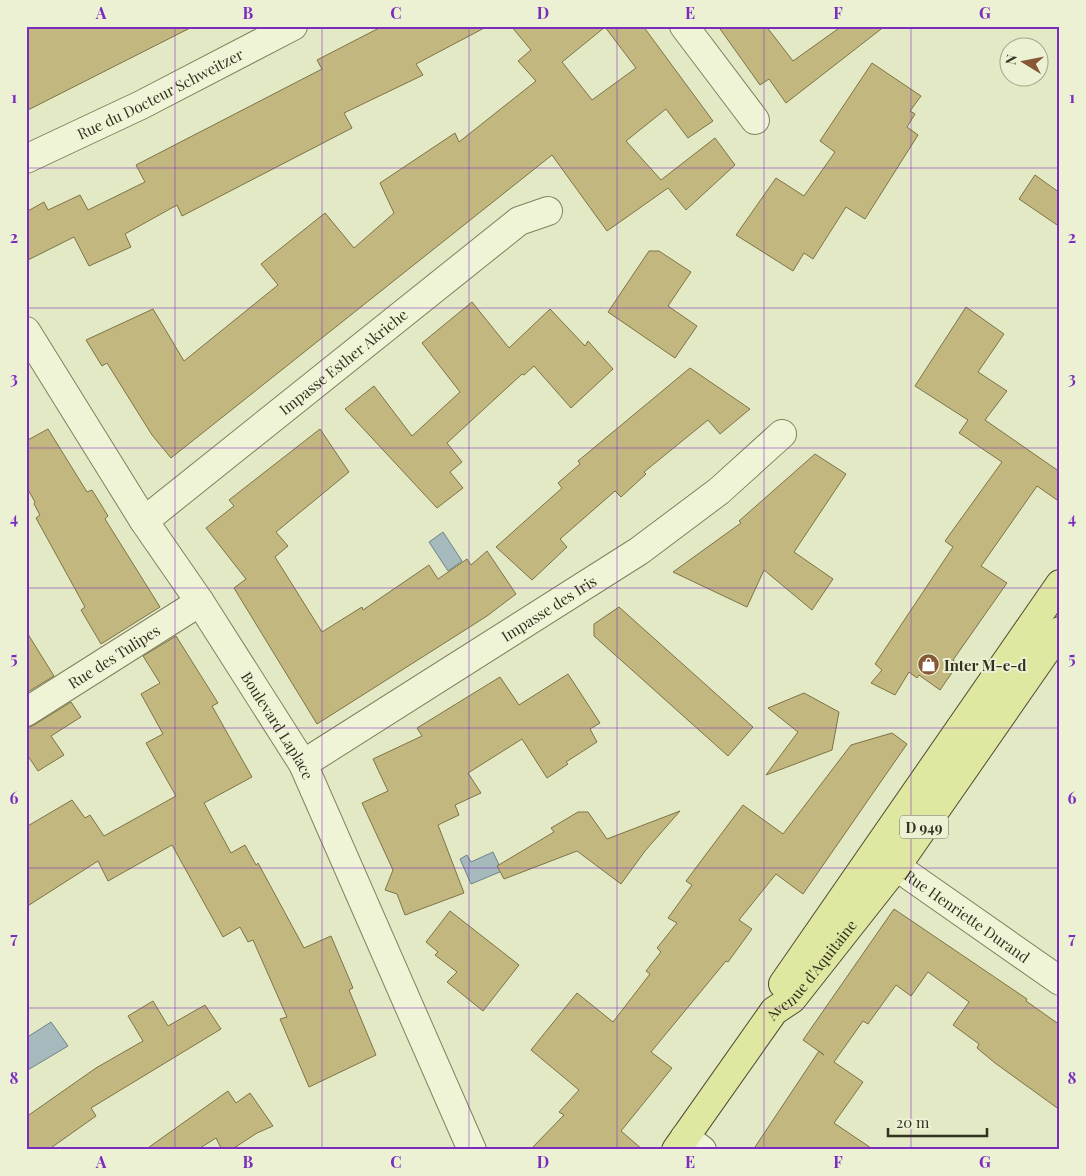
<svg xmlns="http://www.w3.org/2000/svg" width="1086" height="1176" viewBox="0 0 1086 1176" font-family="'Playfair Display',serif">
<rect width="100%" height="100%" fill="#e3e8c5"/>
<path fill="#a6b9bc" stroke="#6e8489" d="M443,532l19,29 -14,10 -19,-29z
M493,852l9,19 -31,13 -11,-25 7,-4 4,7z
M51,1022l17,24 -42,25v-33z"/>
<path fill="#c2b87f" stroke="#7d7446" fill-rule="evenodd" d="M26,26h168l-168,85z
M383,26h105l-72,38 7,11 -79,38 8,15 -170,88 -5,-11 -52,29 6,13 -42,19 -15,-29 -48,24v-49l18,-10 4,8 32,-15 8,15 57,-28 -9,-17 186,-96 -5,-9z
M511,26h132l70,95 -25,17 -22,-29 -40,32 35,39 54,-42 20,27 -49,45 -18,-22 -61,43 -55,-76 -381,303 -19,-23 -45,-72 -5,3 -16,-26 67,-31 31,52 94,-76 -17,-21 64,-51 29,35 40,-35 -14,-30 75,-50 4,9 77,-61 -18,-20 13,-11zM605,27l31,41 -44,32 -30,-38z
M718,26h48l27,35 49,-35h43l-99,77 -17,-24 -9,6z
M872,63l49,33 -11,15 5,3 -8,13 11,8 -53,84 -19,-12 -33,52 -9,-6 -11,18 -57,-36 40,-57 28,18 31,-44 -15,-11z
M1035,175l25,18v34l-41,-28z
M649,251h10l32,21 -23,34 29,20 -22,32 -67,-46z
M472,302l37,46 41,-39 35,37 3,-5 25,28 -42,39 -37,-42 -10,9 -2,-1 -75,69 15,19 -12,10 13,16 -26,20 -92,-99 29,-23 38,50 48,-44 -38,-49z
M966,307l38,27 -26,38 29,19 -22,29 75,52v30l-23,-16 -56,80 26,17 -54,77 5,4 -18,26 -21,-15 -2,3 -8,-6 -14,23 -24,-12 11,-13 -7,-6 78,-117 -8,-6 57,-79 -43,-29 9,-13 -53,-34z
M690,368l60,41 -30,25 -12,-14 -64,52 2,2 -25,23 -6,-6 -55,48 7,8 -35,33 -36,-33 66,-59 -4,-5 22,-19 -2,-3z
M48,429l39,63 5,-2 16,26 -3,3 55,88 -59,37 -20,-34 4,-3 -49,-89 4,-3 -6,-11 1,-2 -9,-16v-45z
M320,429l29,43 -73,60 12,14 -13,11 47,75 40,-25 1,3 66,-45 9,14 29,-20 4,6 16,-14 29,43 -29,22 -170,108 -83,-136 12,-9 -40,-51 28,-22 -5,-6z
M815,454l31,20 -52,78 39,27 -21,31 -48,-40 -17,37 -74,-35 68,-49 -2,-2z
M619,607l134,120 -25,29 -134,-120v-12z
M26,631l28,45 -28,17z
M176,636l42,67 -6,3 40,71 -48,26 27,50 14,-8 11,20 2,-2 46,85 27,-12 22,52 -4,2 27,65 -67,32 -29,-68 7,-2 -34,-77 -5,2 -8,-15 -17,10 -51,-92 -64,36 -10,-20 -72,46v-80l46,-27 13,18 5,-3 14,21 72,-40 -30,-53 17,-9 -22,-40 19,-11 -17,-27z
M568,674l32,49 -10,6 7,13 -31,20 2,2 -21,14 -25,-39 -54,34 13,20 -26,12 4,10 -21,10 26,68 -59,22 -8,-21 -12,-4 8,-20 -31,-67 26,-12 -15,-32 49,-23 -5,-8 83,-51 19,28z
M804,693l35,19 -7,38 -66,25 32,-43 -30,-24z
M71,702l10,15 -30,19 13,19 -26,16 -12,-18v-25l8,-3z
M892,733l15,11 -104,150 -27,-20 -37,46 13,9 -24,33 -2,-1 -75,91 21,16 -51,63 22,19h-113l34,-35 -5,-3 20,-22 -48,-40 46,-57 36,29 37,-48 -4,-3 15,-19 -4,-4 20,-25 -9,-5 24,-33 -6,-4 57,-76 40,29 68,-89z
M680,811l-35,40 -24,33 -44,-33 -73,28 -7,-13 57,-34 -3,-4 27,-16h10l19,27z
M894,909l133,90 -1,2 34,24v85l-65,-47 -18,-15 2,-4 -26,-19 16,-23 -41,-30 -17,24 -15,-11 -28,39 -5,-3 -29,41 29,20 -29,41 40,27h-121l66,-99 5,4 -21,-15z
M450,911l69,54 -36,46 -36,-29 10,-10 -22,-17 3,-3 -12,-10z
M153,1001l15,25 37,-21 16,24 -130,79 5,8 -48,34h-22v-33l70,-49 47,-27 -15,-25z
M228,1091l8,12 14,-10 23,33 -16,7 -26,17h-9l-6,-12 -19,12h-52z"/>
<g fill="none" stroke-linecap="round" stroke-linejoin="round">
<defs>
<g id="minor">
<path d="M684,26l71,94"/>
<path id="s1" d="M26,159l115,-54 152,-79"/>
<path id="s2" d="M26,331l118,190 56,81 103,162 169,386"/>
<path id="s3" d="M144,521l375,-300 29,-10"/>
<path id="s4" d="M26,712l174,-110"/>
<path id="s5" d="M303,764l336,-213 80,-60 63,-57"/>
<path id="s6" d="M877,853l183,128"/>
<path d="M685,1137l17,13"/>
</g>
<g id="major">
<path d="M783,984l277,-400"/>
<path id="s7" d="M676,1150l98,-139 18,-12 104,-132 164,-236"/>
</g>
</defs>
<use href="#minor" stroke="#81805d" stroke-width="30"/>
<use href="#major" stroke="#4f4c31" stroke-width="30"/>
<use href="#minor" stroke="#f0f4d7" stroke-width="28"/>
<use href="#major" stroke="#dfe7a1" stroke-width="28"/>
</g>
<path fill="none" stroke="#7b2cbf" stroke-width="1" stroke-opacity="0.55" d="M175,26v1124M322,26v1124M469,26v1124M617,26v1124M764,26v1124M911,26v1124M26,168h1034M26,308h1034M26,448h1034M26,588h1034M26,728h1034M26,868h1034M26,1008h1034"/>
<defs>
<symbol id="shop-disc" viewBox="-11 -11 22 22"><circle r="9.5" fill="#885835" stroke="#ecf1d4"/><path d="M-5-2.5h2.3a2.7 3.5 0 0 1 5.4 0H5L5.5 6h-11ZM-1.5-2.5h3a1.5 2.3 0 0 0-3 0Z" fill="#fff"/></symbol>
</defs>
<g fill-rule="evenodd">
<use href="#shop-disc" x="916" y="652" width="25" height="25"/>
</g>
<g text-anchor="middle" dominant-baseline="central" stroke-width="4" stroke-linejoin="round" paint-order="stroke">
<rect fill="#ecf1d4" stroke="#6a6b55" stroke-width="1" x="900" y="815.5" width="48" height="23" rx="4"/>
<g font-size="14" font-weight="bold" fill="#33311f">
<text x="924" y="827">D 949</text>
</g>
<g font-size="15" fill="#33311f" stroke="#ecf1d4">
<text stroke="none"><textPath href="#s1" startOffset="149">Rue du Docteur Schweitzer</textPath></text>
<text stroke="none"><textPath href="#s3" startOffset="255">Impasse Esther Akriche</textPath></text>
<text stroke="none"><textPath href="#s5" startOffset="291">Impasse des Iris</textPath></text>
<text stroke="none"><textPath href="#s4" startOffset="104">Rue des Tulipes</textPath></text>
<text stroke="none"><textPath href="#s2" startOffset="468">Boulevard Laplace</textPath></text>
<text stroke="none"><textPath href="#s6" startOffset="110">Rue Henriette Durand</textPath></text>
<text stroke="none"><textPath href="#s7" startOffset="226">Avenue d'Aquitaine</textPath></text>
</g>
<g font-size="15" font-weight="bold" fill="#33311f" stroke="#ecf1d4" text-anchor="start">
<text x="944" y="665">Inter M-e-d</text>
</g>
</g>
<rect width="1086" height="1176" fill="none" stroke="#ecf1d4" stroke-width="55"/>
<g transform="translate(1024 62) rotate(280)"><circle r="24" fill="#ecf1d4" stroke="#a2a48c"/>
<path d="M0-4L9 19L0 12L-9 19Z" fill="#885835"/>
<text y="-8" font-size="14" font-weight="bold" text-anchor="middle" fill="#33311f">N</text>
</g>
<path d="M888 1128v8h99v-8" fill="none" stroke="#33311f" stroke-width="2.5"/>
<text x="896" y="1128" font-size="15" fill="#33311f" stroke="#ecf1d4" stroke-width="4" paint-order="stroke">20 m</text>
<rect x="28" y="28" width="1030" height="1120" fill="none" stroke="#7b2cbf" stroke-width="2"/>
<g font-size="16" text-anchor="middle" font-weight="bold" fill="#7b2cbf">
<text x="101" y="19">A</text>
<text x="248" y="19">B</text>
<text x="396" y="19">C</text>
<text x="543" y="19">D</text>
<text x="690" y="19">E</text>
<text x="838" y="19">F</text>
<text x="985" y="19">G</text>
<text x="14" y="103">1</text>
<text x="1072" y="103">1</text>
<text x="14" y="243">2</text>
<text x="1072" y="243">2</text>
<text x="14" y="384">3</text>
<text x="1072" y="384">3</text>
<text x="14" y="524">4</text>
<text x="1072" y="524">4</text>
<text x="14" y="664">5</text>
<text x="1072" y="664">5</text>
<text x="14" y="804">6</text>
<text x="1072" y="804">6</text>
<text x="14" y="944">7</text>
<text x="1072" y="944">7</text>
<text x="14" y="1084">8</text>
<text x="1072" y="1084">8</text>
<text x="101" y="1168">A</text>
<text x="248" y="1168">B</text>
<text x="396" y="1168">C</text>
<text x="543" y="1168">D</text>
<text x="690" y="1168">E</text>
<text x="838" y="1168">F</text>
<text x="985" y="1168">G</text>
</g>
</svg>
